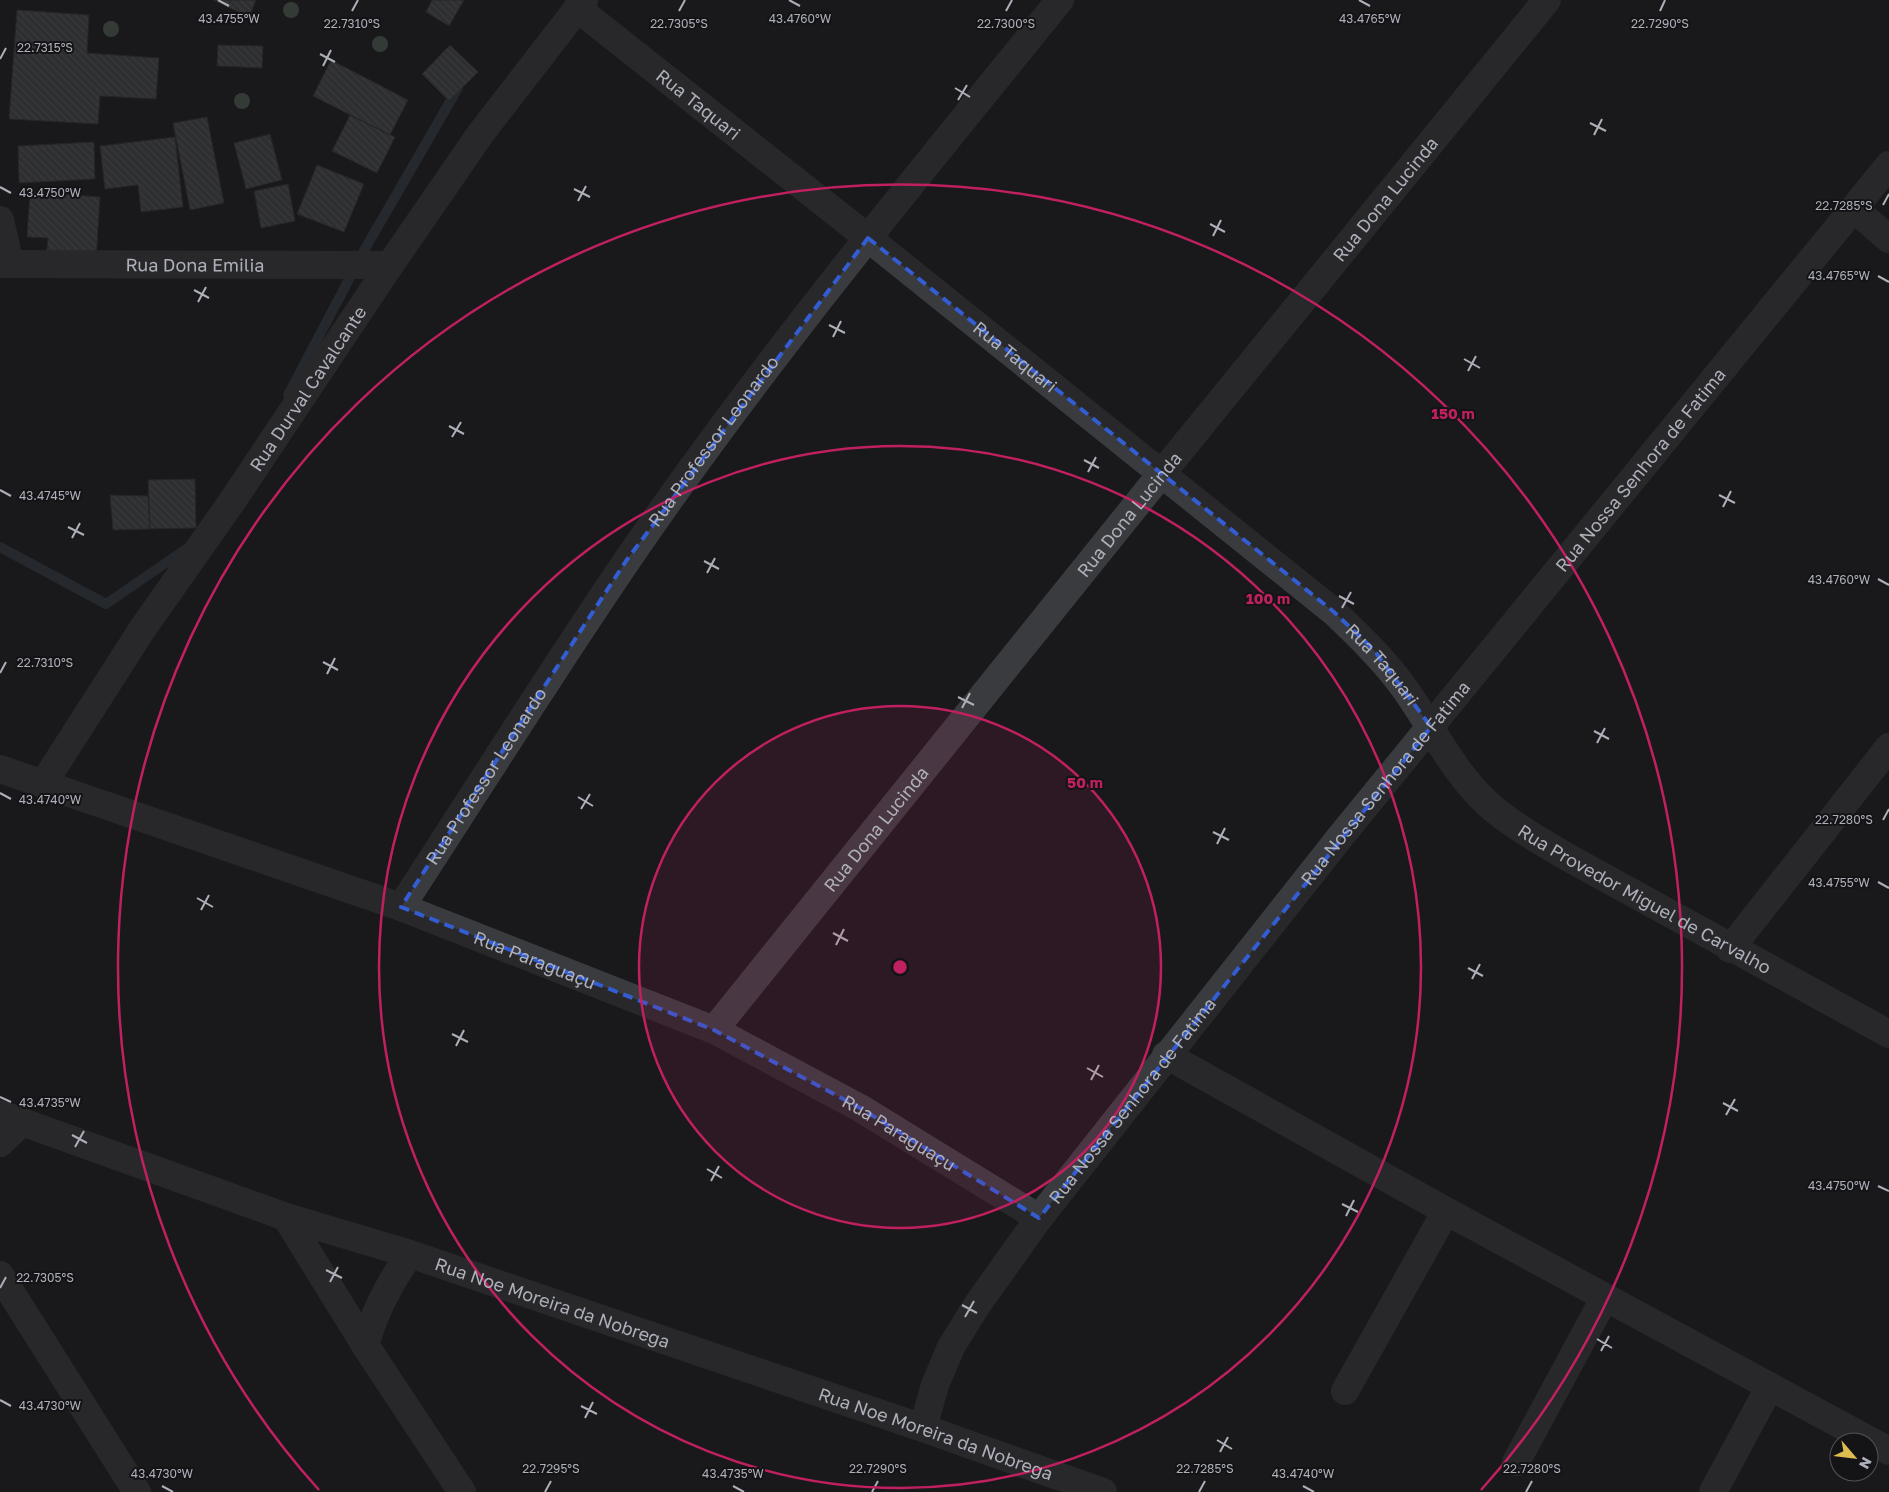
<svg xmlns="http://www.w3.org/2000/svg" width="1889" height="1492" viewBox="0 0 1889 1492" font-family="'Golos Text',sans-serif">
<defs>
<pattern id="building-back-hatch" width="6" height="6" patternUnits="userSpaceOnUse" patternTransform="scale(1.25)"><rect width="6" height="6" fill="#48494d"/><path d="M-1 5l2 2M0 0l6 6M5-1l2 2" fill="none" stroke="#606165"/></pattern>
</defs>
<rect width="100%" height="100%" fill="#19191b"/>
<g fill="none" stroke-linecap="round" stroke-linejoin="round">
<path stroke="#343a42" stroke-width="10" d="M288,395l78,-148 92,-159
M0,547l106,57 83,-57"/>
</g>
<path fill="url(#building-back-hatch)" stroke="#343336" d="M213,0h43l-7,17z
M432,0h32l-15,26 -23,-14z
M17,10l72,5 -2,38 72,5 -3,41 -56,-3 -2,28 -89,-5z
M218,45l45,1 -1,22 -45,-2z
M450,45l28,27 -29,29 -27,-27z
M331,60l77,40 -18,35 -77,-39z
M350,115l45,22 -18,36 -45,-22z
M207,117l17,86 -34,7 -17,-87z
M270,134l12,46 -36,9 -12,-46z
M175,137l8,70 -42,5 -3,-27 -33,4 -5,-43z
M94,142l1,37 -76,4 -1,-37z
M317,165l47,19 -20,48 -47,-18z
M288,184l7,37 -34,7 -7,-37z
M30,192l70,5 -4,65 -50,-3 2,-21 -21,-1z
M195,479l1,49 -46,1 -2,-49z
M110,495l38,1 2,33 -37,1z"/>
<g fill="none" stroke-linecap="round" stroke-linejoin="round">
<g stroke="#3a3b3f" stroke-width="28">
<path id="s1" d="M577,8l291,230 466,374c24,23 48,46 68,73 29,39 50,87 87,120 24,21 53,37 80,53l320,176"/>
<path d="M1854,209l35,30"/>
<path d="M0,220l10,44"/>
<path id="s2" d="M0,264l390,1"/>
<path id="s3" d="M0,769l401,138 313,123 146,78 179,110"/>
<path id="s4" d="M43,784l100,-156 88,-125 159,-238 91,-132 103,-133"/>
<path id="s5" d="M401,907c75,-115 148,-232 225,-345 133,-195 285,-378 434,-562"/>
<path d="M1730,949l159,-202"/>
<path id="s6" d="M714,1030l448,-557 385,-473"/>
<path d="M1166,1055l280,156 443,240"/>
<path id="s7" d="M0,1114l286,103 124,37 513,174 180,64"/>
<path d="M0,1143l22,-21"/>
<path d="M286,1217l79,128 97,147"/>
<path d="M0,1275l137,217"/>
<path d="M365,1345c10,-35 24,-62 45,-91"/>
<path d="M1345,1391l101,-180"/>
<path id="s8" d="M923,1428l12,-43 16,-38 26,-42 62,-87 302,-382 548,-671"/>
<path d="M1516,1462l89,-165"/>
<path d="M1713,1492l57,-106"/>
</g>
</g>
<g fill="#556459">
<circle cx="291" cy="10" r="8"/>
<circle cx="111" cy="29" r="8"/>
<circle cx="380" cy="44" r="8"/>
<circle cx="242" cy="101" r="8"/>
</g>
<path d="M0 0H1889V1492H0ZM868,238l466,374 40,38 57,77 -392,491 -179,-110 -146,-78 -313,-123 225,-346z" fill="#19191b" fill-opacity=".55" fill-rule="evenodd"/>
<path fill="none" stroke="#335dd3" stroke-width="4" stroke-dasharray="10 6" stroke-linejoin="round" d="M868,238l466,374 40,38 57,77 -392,491 -179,-110 -146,-78 -313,-123 225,-346z"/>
<path fill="none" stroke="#adafb9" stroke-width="2" d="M218,0l11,6M789,0l11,6M1359,0l11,6M352,11l6,-11M679,11l6,-11M1006,11l6,-11M1660,11l5,-11M320,54l15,8M0,59l6,-11M323,66l8,-16M955,88l15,9M958,100l9,-15M1590,123l16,8M1594,135l8,-16M0,187l11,6M574,189l16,8M578,201l8,-15M1883,205l6,-11M1210,224l15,8M1213,236l8,-16M1878,276l11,6M194,290l15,8M198,302l8,-15M829,325l16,8M833,337l8,-16M1464,359l16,9M1468,371l8,-15M449,426l15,8M452,437l9,-15M1084,460l15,8M1088,472l8,-15M0,490l11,6M1719,495l16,8M1723,507l8,-16M68,527l16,8M72,538l8,-15M704,561l15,8M707,573l8,-15M1878,579l11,6M1339,596l15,8M1342,608l9,-16M323,662l15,8M0,673l6,-11M327,674l8,-16M958,697l16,8M962,708l8,-15M1594,731l15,8M1597,743l8,-15M0,793l11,6M578,797l15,9M581,809l9,-15M1883,820l6,-11M1213,832l16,8M1217,844l8,-16M1878,882l11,6M197,898l16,9M201,910l8,-15M833,933l15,8M836,945l8,-16M1468,968l15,8M1472,979l8,-15M452,1034l16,8M456,1046l8,-16M1087,1068l16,9M1091,1080l8,-15M0,1097l11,5M1723,1103l15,8M1726,1115l9,-16M72,1135l15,8M75,1147l9,-16M707,1169l15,9M711,1181l8,-15M1878,1186l11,5M1342,1204l16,8M1346,1216l8,-16M326,1270l16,8M330,1282l8,-15M0,1288l6,-11M962,1305l15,8M965,1317l9,-16M1597,1339l15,9M1601,1351l8,-15M0,1400l11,6M581,1406l16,8M585,1418l8,-16M1217,1440l15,9M1220,1452l8,-15M162,1486l11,6M733,1486l11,6M1303,1486l11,6M545,1492l6,-11M872,1492l6,-11M1199,1492l6,-11M1526,1492l6,-11"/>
<circle cx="900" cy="967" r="261" fill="#c12060" fill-opacity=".12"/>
<g fill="none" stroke="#c12060" stroke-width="2.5">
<circle cx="900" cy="967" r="261"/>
<circle cx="900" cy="967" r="521"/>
<path d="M319 1490A782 782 0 1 1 1481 1490"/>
</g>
<g text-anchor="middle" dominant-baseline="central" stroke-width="4" stroke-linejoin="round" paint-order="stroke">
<g font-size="18" fill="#adafb9" stroke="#141416">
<text stroke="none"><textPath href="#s1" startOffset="155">Rua Taquari</textPath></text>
<text stroke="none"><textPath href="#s6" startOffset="1068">Rua Dona Lucinda</textPath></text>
<text stroke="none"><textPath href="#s2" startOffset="195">Rua Dona Emilia</textPath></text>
<text stroke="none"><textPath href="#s1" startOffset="560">Rua Taquari</textPath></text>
<text stroke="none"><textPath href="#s4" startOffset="476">Rua Durval Cavalcante</textPath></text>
<text stroke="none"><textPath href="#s5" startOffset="561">Rua Professor Leonardo</textPath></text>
<text stroke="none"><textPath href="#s8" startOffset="1202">Rua Nossa Senhora de Fatima</textPath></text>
<text stroke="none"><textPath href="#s6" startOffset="662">Rua Dona Lucinda</textPath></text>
<text stroke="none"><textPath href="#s1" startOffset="1040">Rua Taquari</textPath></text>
<text stroke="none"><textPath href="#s5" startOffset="156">Rua Professor Leonardo</textPath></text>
<text stroke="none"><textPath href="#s8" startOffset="798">Rua Nossa Senhora de Fatima</textPath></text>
<text stroke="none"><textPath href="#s6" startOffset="258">Rua Dona Lucinda</textPath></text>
<text stroke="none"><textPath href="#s1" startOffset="1399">Rua Provedor Miguel de Carvalho</textPath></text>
<text stroke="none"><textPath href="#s3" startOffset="568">Rua Paraguaçu</textPath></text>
<text stroke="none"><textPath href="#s8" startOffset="392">Rua Nossa Senhora de Fatima</textPath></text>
<text stroke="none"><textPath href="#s3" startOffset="972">Rua Paraguaçu</textPath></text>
<text stroke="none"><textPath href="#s7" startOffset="584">Rua Noe Moreira da Nobrega</textPath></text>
<text stroke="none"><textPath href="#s7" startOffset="989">Rua Noe Moreira da Nobrega</textPath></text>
</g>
</g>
<g font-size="12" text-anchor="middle" fill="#adafb9" stroke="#141416" stroke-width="4" stroke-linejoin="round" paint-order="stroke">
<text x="229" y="23">43.4755°W</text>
<text x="800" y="23">43.4760°W</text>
<text x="1370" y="23">43.4765°W</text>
<text x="352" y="28">22.7310°S</text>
<text x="679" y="28">22.7305°S</text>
<text x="1006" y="28">22.7300°S</text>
<text x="1660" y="28">22.7290°S</text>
<text x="45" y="52">22.7315°S</text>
<text x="50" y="197">43.4750°W</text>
<text x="1844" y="210">22.7285°S</text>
<text x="1839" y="280">43.4765°W</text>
<text x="50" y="500">43.4745°W</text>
<text x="1839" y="584">43.4760°W</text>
<text x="45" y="667">22.7310°S</text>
<text x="50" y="804">43.4740°W</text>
<text x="1844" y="824">22.7280°S</text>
<text x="1839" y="887">43.4755°W</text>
<text x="50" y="1107">43.4735°W</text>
<text x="1839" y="1190">43.4750°W</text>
<text x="45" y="1282">22.7305°S</text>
<text x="50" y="1410">43.4730°W</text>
<text x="551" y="1473">22.7295°S</text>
<text x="878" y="1473">22.7290°S</text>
<text x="1205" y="1473">22.7285°S</text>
<text x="1532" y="1473">22.7280°S</text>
<text x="162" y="1478">43.4730°W</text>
<text x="733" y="1478">43.4735°W</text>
<text x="1303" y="1478">43.4740°W</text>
</g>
<circle cx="900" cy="967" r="8" fill="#c12060" stroke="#141416" stroke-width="2.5"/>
<g font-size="15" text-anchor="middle" font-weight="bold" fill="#c12060" stroke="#141416" stroke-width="4" stroke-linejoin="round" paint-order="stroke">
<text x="1453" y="419">150 m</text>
<text x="1268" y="604">100 m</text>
<text x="1085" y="788">50 m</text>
</g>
<g transform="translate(1854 1457) rotate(118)"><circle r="24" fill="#141416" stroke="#515257"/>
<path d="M0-4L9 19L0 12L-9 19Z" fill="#debc4e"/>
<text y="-8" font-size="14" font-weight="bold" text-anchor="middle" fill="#adafb9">N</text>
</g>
</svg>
